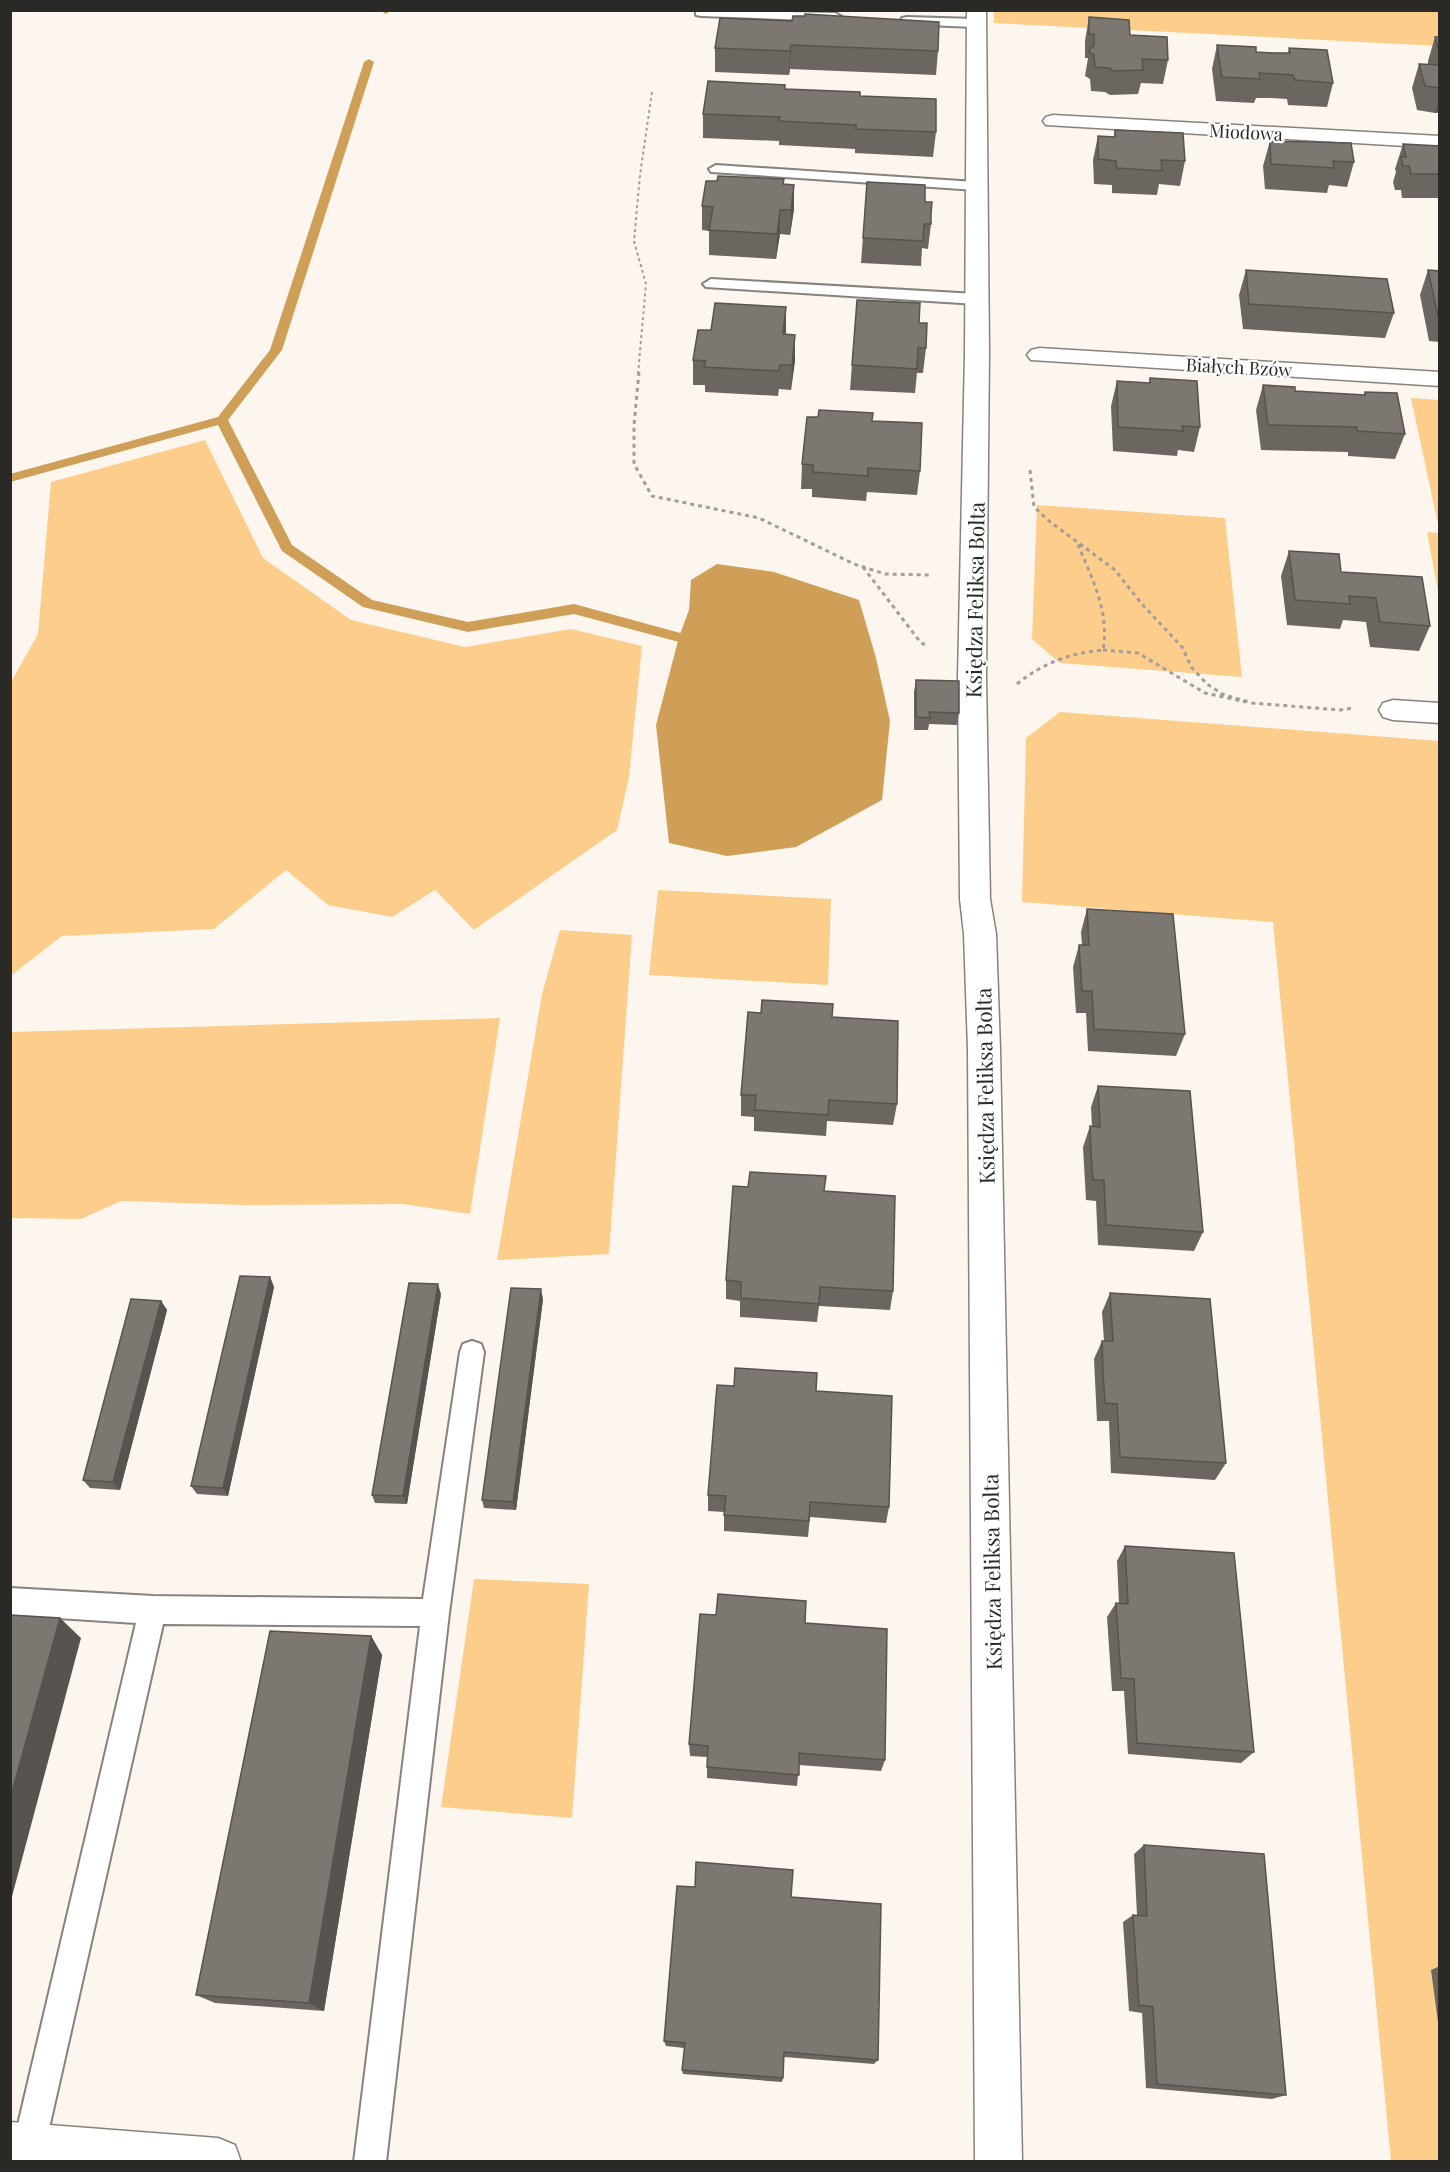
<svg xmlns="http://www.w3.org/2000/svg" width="1450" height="2172" viewBox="0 0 1450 2172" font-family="'Playfair Display',serif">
<rect width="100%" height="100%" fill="#fcf6ee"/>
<path fill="#fdce8b" d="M994,10l445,1v35l-445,-23z
M1411,398l28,2v129z
M205,440l58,118 88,62 114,27 106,-18 71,17 -13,131 -12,53 -143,100 -39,-40 -43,27 -64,-12 -42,-35 -72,59 -152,7 -49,38h-2v-292l27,-48 13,-152z
M1037,505l188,13 17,159 -182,-14 -28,-24z
M1427,532l12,1v64z
M1060,712l379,29v1420h-48l-118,-1239 -251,-20 4,-164z
M658,890l173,9 -3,86 -179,-10z
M560,930l72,5 -23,319 -112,6 45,-266z
M500,1018l-30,196 -67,-10 -159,1 -123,-4 -40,18 -70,-1v-186z
M474,1579l115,5 -17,234 -131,-11z"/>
<path fill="#cf9f58" d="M717,564l57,8 85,28 17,58 14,63 -8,79 -86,47 -69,9 -58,-13 -13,-118 23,-88 10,-27 2,-30z"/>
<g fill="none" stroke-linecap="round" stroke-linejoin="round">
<path fill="#cf9f58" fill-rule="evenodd" d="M391,10l-5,4 -5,-3 1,-1z
M369,59l5,3 -92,288 -54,70 64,125 80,55 96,22 106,-18 110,30 2,3 -2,3 -5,2 -105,-28 -106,18 -105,-25 -81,-56 -64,-126 -208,57v-8l208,-57 52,-67 94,-288z"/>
<defs>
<path id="lane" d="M696,10l139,3 7,4 -7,4 -134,-5 -5,-1z
M907,17l68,2 7,4 -7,4 -73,-3 -2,-3 2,-3z
M716,165l260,17 7,4 -7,4 -265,-18 -2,-3z
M711,279l266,15 8,5 -8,5 -271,-17 -3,-3z
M472,1341l9,3 3,8 -35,261 -63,549h-32l66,-536 -257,-2 -118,522 -5,11 -10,5 -12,-5 -5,-11 123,-523 -126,-8v-27l143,8 270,3 37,-247 3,-8z"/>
<path id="street" d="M967,10h19l3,342 -3,326 4,221 6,35 4,115 22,1113h-47l-7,-1113 -4,-115 -4,-35 -2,-221 7,-326z
M1053,115l387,21v12l-394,-23 -3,-4 3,-4z
M1039,348l401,24v14l-409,-26 -4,-5 4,-5z
M1393,700l47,3v20l-47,-3 -10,-3 -4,-7 4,-7z
M10,2122l208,16 17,7 6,17h-231z"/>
</defs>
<use href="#lane" stroke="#87827b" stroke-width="4"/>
<use href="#street" stroke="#87827b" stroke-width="3"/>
<path stroke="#a39e99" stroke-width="2" stroke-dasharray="3 3" stroke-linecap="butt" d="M638,374l8,-90 -12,-43 6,-66 12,-83"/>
<path stroke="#a39e99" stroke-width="3" stroke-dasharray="4 4" stroke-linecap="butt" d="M639,372l-5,53v39l18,32 107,22 95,46 31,10 45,1
M1030,470l4,37 15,14 66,49 26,33 41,44 10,21 15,16 15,10 30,9 88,7 13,-2
M863,567l58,76 7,3
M1103,650l35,3 67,40 41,9
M1017,684c26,-21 53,-31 86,-34 7,-39 -12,-73 -26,-108"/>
<use href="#lane" fill="#fff" fill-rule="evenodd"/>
<use href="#street" fill="#fff" fill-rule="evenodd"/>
</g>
<path fill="#6b6660" d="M1089,17l41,18 38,25 -5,24 -22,-1 -3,11 -28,1 -5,-3 -14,-1 -1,-12 -5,-3 3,-18h-3v-17z
M792,21l146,30 -2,24 -146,-6 -1,6 -74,-3v-24z
M1435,37h5v75l-5,1 -18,-3 -5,-22 7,-24h9v-3z
M1217,45l39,7 32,1 1,-5 44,35 -6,24 -39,-2 -1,-6 -16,-1h-15l-2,5 -38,-2 -4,-32z
M785,89l75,7 76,36 -3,25 -78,-4v-4l-76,-4v-4l-76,-3v-24z
M1115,130l70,31 -5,25 -21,-2 -2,11 -45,-2v-8l-18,-1 -1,-24 5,-24 16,1z
M1270,141l84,21 -7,25 -18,-2 -2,8 -62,-4 -2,-23z
M1403,144l37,2v52h-38l-1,-8h-6l-2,-8 3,-10 -1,-3z
M867,182l58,20 6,22 -3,25 -6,-1 -1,18 -60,-3z
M783,184l11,1v24l-4,26 -10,-1 -4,25 -67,-4v-24l-7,-1v-24z
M1246,270l148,43 -9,25 -142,-9 -4,-34z
M1428,270l12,1v71l-11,-1 -9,-46z
M857,300l62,23 7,25 -3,25h-6l-2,20 -65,-3z
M785,334l10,1v25l-4,30 -12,-1 -1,7 -73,-4v-7h-12v-25z
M1150,378l50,49 -6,25 -16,-2 -1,6 -64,-5 -2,-45 6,-25 32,2z
M1263,385l32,6 69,4 1,-3 40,42 -10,25 -47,-3v-4l-87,-2 -5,-40z
M872,421l48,50 -3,24 -50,-3 -1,9 -54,-4v-8h-11l1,-25z
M1289,551l52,21 89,54 -11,25 -49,-4 -4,-25 -23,-2 -3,9 -53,-4 -6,-49z
M916,680l43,33 -2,12 -28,-1 -1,6h-14v-38z
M1087,909l98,125 -9,22 -88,-5 -2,-38h-10l-3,-46 6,-22h3l-1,-13z
M832,1017l65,87 -4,21 -66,-4 -1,15 -72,-5v-14l-13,-1v-21z
M1098,1086l105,146 -9,19 -96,-6 -2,-44 -10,-1 -3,-53 7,-21 2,1 -1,-20z
M824,1191l69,100 -3,19 -71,-4 -2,16 -77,-5v-16l-14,-2v-19z
M270,1277l4,10 -46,209 -31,-2 -6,-8z
M1110,1293l116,170 -11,17 -104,-7 -2,-52h-12l-3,-62 8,-18h2l-2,-29z
M441,1294l-34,210 -32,-1 -3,-8z
M543,1299l-27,211 -32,-2 -2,-8z
M161,1301l6,9 -47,180 -30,-2 -7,-8z
M816,1391l73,116 -3,16 -76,-6 -2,20 -84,-6v-19l-16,-1v-16z
M1125,1546l129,206 -13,11 -113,-9 -4,-63h-12l-5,-74 9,-14 3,1 -2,-43z
M805,1623l80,137 -4,11 -82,-6 -2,21 -90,-8v-21l-17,-1 -1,-12z
M371,1636l11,19 -58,356 -109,-8 -19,-8z
M1144,1845l142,250 -14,4 -126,-11 -4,-75 -13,-2 -6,-89 10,-7h4l-3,-61z
M791,1897l87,163 -4,4 -90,-7 -1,21 -1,4 -99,-8 -1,-4 2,-22 -18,-2 -2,-5z
M1440,1966v71l-9,-67z"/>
<path fill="#57534e" d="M791,45l-1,24 -1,6 1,-24z
M1440,99v13l-5,1z
M794,185v24l-4,26 1,-25z
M780,210v24l-4,25 1,-25z
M786,307v25l-4,27 1,-25z
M795,335v25l-4,30 1,-25z
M270,1277l4,10 -46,209 -5,-8z
M438,1284l3,10 -34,210 -4,-8z
M541,1289l2,10 -27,211 -3,-8z
M161,1301l6,9 -47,180 -7,-8z
M60,1618l21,20 -71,266v-105z
M371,1636l11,19 -58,356 -15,-8z"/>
<path fill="#7c7770" stroke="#57534e" stroke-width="1.5" d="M805,14l134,8 -1,29 -147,-6 -1,6 -75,-3 5,-30 72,3 1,-5h12z
M1089,17l40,3 1,15 37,2 1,23 -26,-1 1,11 -29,1 -5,-3 -14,-1 -1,-12 -5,-3 1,-4 4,-2v-12h-5z
M1435,37h5v19z
M1217,45l39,2v5l16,1h18l-1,-5 38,2 6,33 -38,-3 -2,-5 -15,-1 -19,-1 1,6 -38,-2z
M1419,64l21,1v23l-15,-2z
M708,81l77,4v4l75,3v4l76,3v33l-80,-3v-4l-77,-4 1,-4 -77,-3z
M1115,130l68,3 2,28 -24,-1 1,11 -45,-3 -1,-7 -18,-2v-23l17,1z
M1270,141l81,2 3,19 -21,-1 1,7 -63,-4z
M1403,144l37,2v28h-29l-2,-8h-6l-2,-9h5z
M718,176l66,3 -1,5 11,1 -3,25h-11l-3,24 -68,-4 4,-23 -11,-1 4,-25h11z
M867,182l58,3v17h7l-1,12v10h-7l-1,17 -60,-3z
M1246,270l141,9 7,34 -145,-9z
M1428,270l12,1v45h-2z
M857,300l63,3 -1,20h8l-1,25h-8l-1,21 -65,-4z
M715,303l71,4 -3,27 12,1 -3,30h-12l-1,6 -75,-4 2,-6 -13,-1 5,-30h13z
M1150,378l47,3 3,46 -18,-1 1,5 -65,-4 -1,-46 33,2z
M1263,385l32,2v4l70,4v-3l32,1 8,41 -48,-3v-4l-89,-2z
M819,410l54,3 -1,8 50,2 -2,48 -52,-3v8l-55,-4v-7l-11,-1 5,-47h11z
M1289,551l50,3 2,18 81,5 8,49 -50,-4 -4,-24 -27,-2 1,8 -55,-4z
M916,680l43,1v32l-30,-1 1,6 -14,-1z
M1087,909l86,5 12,120 -91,-5 -2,-38h-10l-3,-46h10z
M762,1000l71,4 -1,13 66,4 -1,83 -68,-4 -1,15 -73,-5 1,-15h-15l7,-83 13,1z
M1098,1086l92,5 13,141 -97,-7 -2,-45h-11l-2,-27 -1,-27 10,1z
M750,1172l76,4 -2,15 71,5 -2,95 -73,-4 -1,17 -78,-6v-16l-15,-2 7,-94 15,1z
M240,1276l30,1 -47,211 -32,-2z
M409,1283l29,1 -35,212 -31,-1z
M511,1288l30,1 -28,213 -31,-2z
M1110,1293l100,6 16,164 -106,-6 -3,-53 -12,-1 -2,-31 -1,-31h11z
M131,1299l30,2 -48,181 -30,-2z
M735,1368l82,5 -1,18 76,5 -3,111 -79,-5 -1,19 -85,-6 2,-19 -18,-1 9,-110 17,1z
M1125,1546l109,7 20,199 -117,-9 -3,-64 -13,-1 -5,-75 12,1z
M718,1594l88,7 -1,22 82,6 -2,131 -86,-7v22l-92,-8 1,-21 -19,-2 11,-130 16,1z
M10,1615l50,3 -50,181z
M270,1631l101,5 -62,367 -113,-8z
M1144,1845l120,9 22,241 -129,-11 -4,-77 -14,-2 -6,-90 14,1z
M696,1862l97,8 -2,27 90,7 -3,156 -94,-8 -1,26 -101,-8 3,-27 -21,-2 13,-155 18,1z"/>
<g text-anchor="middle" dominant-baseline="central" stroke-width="4.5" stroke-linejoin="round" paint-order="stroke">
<g font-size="18" fill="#2b2926" stroke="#fff">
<text transform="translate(1246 132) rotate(3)">Miodowa</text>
<text transform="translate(1239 367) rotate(3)">Białych Bzów</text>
</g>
<g font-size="21" fill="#2b2926" stroke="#fff">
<text transform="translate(974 600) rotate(-89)">Księdza Feliksa Bolta</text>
<text transform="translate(984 1086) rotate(-91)">Księdza Feliksa Bolta</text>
<text transform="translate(991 1572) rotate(-91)">Księdza Feliksa Bolta</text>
</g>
</g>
<rect width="1450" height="2172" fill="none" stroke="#2b2926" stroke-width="24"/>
</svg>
